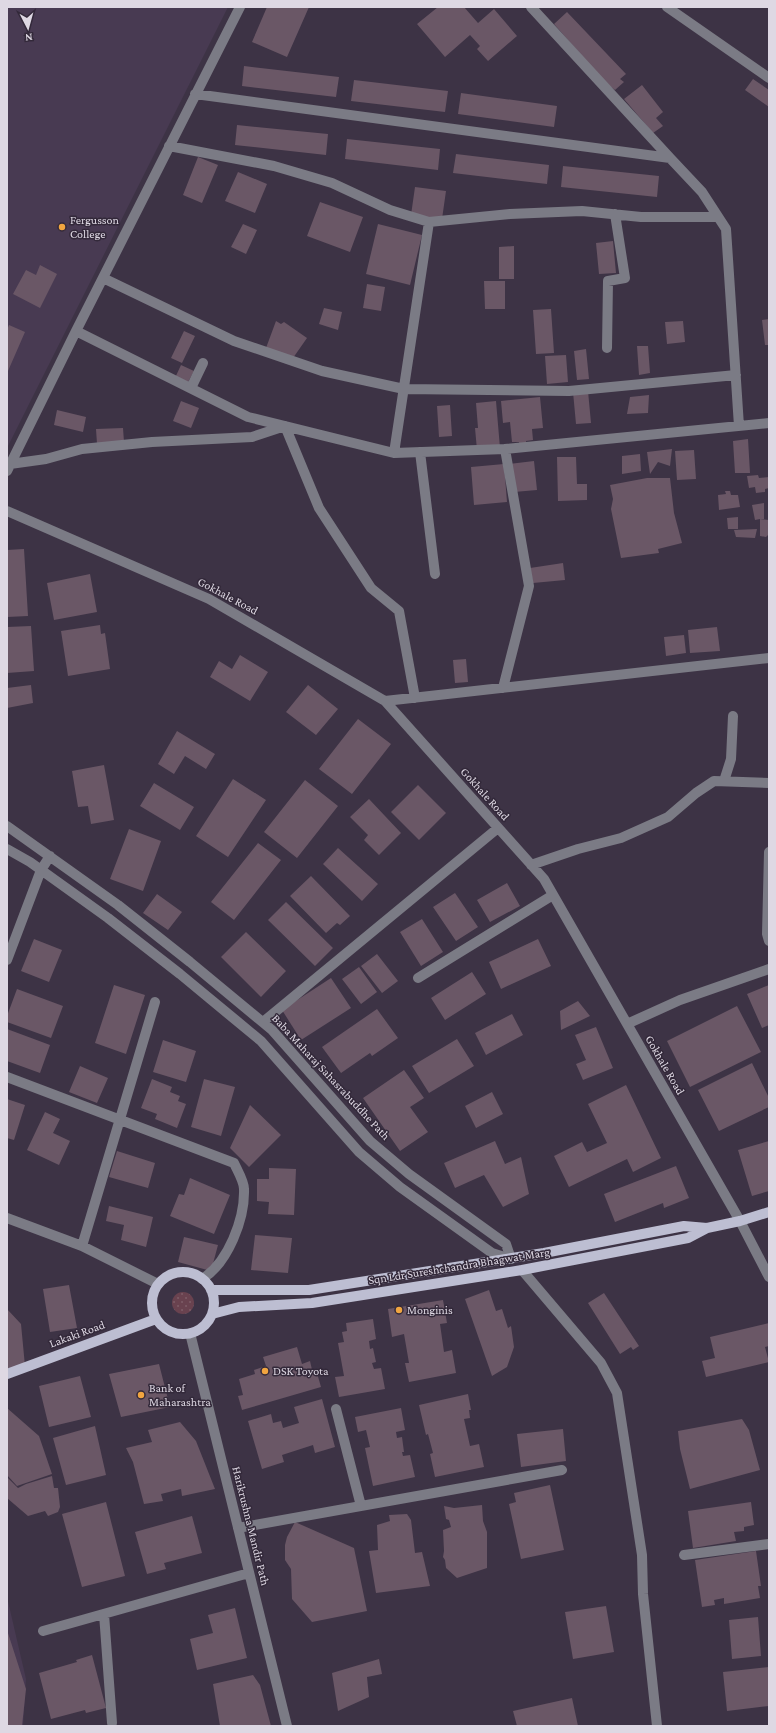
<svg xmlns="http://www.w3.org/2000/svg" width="776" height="1733" viewBox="0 0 776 1733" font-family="'Crimson Pro',serif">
<defs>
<pattern id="green-dots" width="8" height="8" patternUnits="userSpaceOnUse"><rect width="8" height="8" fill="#69424f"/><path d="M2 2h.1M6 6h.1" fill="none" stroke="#7e5d68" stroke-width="1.8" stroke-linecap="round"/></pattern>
</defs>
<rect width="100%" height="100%" fill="#3d3345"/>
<path fill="#483a52" d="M7,7h221l-221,441z
M7,1597l19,82 -3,47h-16z"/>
<path fill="url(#green-dots)" d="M172 1303a11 11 0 1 1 22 0a11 11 0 1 1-22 0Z"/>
<path fill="#6a5766" d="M267,7h42l-22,50 -35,-15z
M438,7h26l14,16 16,-14 23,27 -29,25 -11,-12 3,-3 -10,-11 -25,22 -28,-33z
M567,12l59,62 -6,5 4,3 -9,8 -4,-3h-2l-55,-63z
M244,66l95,11 -3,20 -94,-11z
M753,79l16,11v17l-24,-17z
M354,80l94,11 -3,21 -94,-11z
M642,85l21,27 -7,6 7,8 -10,7 -29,-34z
M461,93l96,13 -3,21 -96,-13z
M237,125l91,9 -2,21 -91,-10z
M347,139l93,10 -2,21 -93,-11z
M456,154l93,11 -2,19 -94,-11z
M198,157l20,8 -16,38 -19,-8z
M563,166l96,10 -2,21 -96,-10z
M238,172l29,12 -12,29 -30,-12z
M415,187l31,4 -4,28 -31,-4z
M320,202l43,15 -13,35 -43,-16z
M243,224l14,6 -11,24 -15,-7z
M378,224l44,11 -12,50 -44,-11z
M613,241l3,32 -17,1 -3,-31z
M514,246v33h-15v-32z
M40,265l17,9 -17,34 -27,-14 13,-24 10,5z
M484,281h21v28h-20z
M367,284l18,3 -4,24 -18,-3z
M324,308l18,4 -4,18 -19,-6z
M551,309l3,44 -18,1 -3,-44z
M769,319v26h-4l-3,-25z
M276,321l5,3 3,-2 23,16 -14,20 -27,-10z
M683,321l2,21 -18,2 -2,-22z
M9,325l16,7 -17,39 -1,-1v-40z
M184,331l11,5 -13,27 -11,-5z
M637,346h11l2,27 -11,2z
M586,349l3,30 -12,1 -3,-29z
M566,355l2,27 -21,2 -2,-28z
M181,365l13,6 -7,13 -12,-6z
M588,391l3,32 -15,1 -3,-32z
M649,395l-1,18 -21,1 3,-17z
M540,397l3,31 -11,1 1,11 -7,1v5l-7,1v-5h-7l-2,-20 -7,1 -2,-22z
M181,401l18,7 -8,20 -18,-7z
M496,401l4,47 -23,2 -2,-22h3l-2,-25z
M450,405l2,31 -13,1 -2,-31z
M57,410l29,7 -3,15 -29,-7z
M123,428l1,14 -27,2 -1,-15z
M748,439l2,34h-15l-2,-32z
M672,449l-2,17 -12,-4 -8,12 -3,-22z
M694,450l2,29 -19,1 -2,-29z
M640,454l1,17 -19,3v-18z
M557,457h19l1,27h10v16l-29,1z
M534,461l3,29 -23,2 -5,-28z
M504,464l3,38 -33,3 -3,-38z
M758,475l1,3 10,-1v11l-4,1v3l-9,1 -1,-6 -6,1 -2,-12z
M647,478h23l4,35 8,30 -24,6 1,4 -38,5 -10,-49 2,-10 -3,-14z
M725,491h5l1,4h7l2,12 -21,3 -1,-15 8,-1z
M764,503v16h-4l9,1v14l-3,3 -6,-1v-17l-5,1 -3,-15z
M738,517v12h-10l-1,-11z
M757,529l-2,9 -19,-1 -2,-7z
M24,549l4,67 -21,1v-67z
M563,563l2,17 -32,3 -3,-15z
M90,574l7,38 -43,8 -7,-37z
M100,625l1,9 4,-1 5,36 -42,7 -7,-45z
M31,626l3,45 -27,2v-46z
M717,627l3,24 -30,2 -2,-23z
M684,635l2,18 -20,3 -2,-19z
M240,655l28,17 -18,29 -40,-24 9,-16 13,8z
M466,659l2,23 -13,1 -2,-23z
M31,685l2,18 -26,5v-20z
M308,685l30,24 -22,26 -30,-23z
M358,719l33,25 -39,50 -33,-25z
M177,731l38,23 -9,15 -21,-13 -11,18 -16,-10z
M104,765l10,55 -23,4 -3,-18 -10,1 -6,-36z
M233,779l33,21 -38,57 -32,-21z
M305,780l33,26 -41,52 -33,-26z
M154,783l40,24 -14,23 -40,-24z
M418,785l28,28 -27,27 -28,-28z
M369,799l32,34 -22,22 -15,-15 4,-5 -18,-18z
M129,829l32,12 -18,50 -33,-12z
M258,843l23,17 -47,60 -23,-18z
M338,848l40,36 -16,17 -39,-37z
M311,876l39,40 -10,9 -3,-2 -11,10 -36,-37z
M507,883l13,23 -30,16 -13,-22z
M455,893l23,34 -22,14 -23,-34z
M157,894l25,18 -14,18 -25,-17z
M286,902l47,46 -18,18 -47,-46z
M422,919l21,33 -22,14 -21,-34z
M246,932l40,39 -25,26 -40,-40z
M34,939l28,11 -13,32 -28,-11z
M538,939l13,27 -50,23 -12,-27z
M377,954l21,27 -16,12 -21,-27z
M359,967l18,25 -16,12 -19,-25z
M472,972l14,22 -41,26 -14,-22z
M331,978l20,30 -50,32 -19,-30z
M114,985l31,10 -19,59 -31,-11z
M769,985v40l-7,3 -15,-34z
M17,989l46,17 -12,32 -44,-16v-6z
M578,1001l12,15 -29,14 -1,-19z
M737,1006l24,46 -71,35 -23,-46z
M377,1009l21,29 -26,18 -2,-3 -29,20 -19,-26z
M512,1014l11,21 -37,20 -11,-22z
M596,1027l17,41 -30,12 -7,-16 10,-4 -11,-25z
M7,1029l43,16 -10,28 -33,-12z
M457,1039l17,27 -45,27 -17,-27z
M163,1040l33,11 -10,31 -33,-10z
M752,1063l17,35v9l-50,24 -21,-41z
M80,1066l28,12 -11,25 -28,-11z
M404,1070l20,28 -14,9 18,25 -28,19 -37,-53z
M152,1079l20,8 -2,5 10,4 -2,5 8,3 -9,24 -22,-9 2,-5 -16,-6z
M204,1079l31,8 -14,49 -30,-9z
M626,1085l35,73 -28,14 -6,-13 -58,28 -15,-31 28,-14 5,10 20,-9 -19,-39z
M492,1092l11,22 -27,14 -11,-22z
M7,1099l18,6 -11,35 -7,-2z
M250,1105l31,30 -32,32 -19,-19z
M45,1112l15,7 -7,14 17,8 -11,24 -32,-15z
M495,1141l10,23 16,-7 8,37 -26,13 -19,-32 -29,13 -11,-25z
M769,1141v50l-17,5 -14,-46z
M117,1151l38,12 -7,25 -39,-11z
M676,1166l13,32 -25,10 -1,-5 -48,19 -11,-28z
M269,1168l27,1 -2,46 -26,-1 1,-12 -12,-1v-22h12z
M190,1178l40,17 -16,39 -44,-18 9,-22 5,1z
M109,1206l44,11 -7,30 -25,-7 3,-15 -18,-4z
M255,1235l37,3 -4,35 -37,-3z
M184,1237l34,8 -7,26 -33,-9z
M69,1285l8,43 -27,4 -7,-43z
M489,1290l7,21 6,-2 6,19 3,-2 3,21 -7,20 -15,9 -27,-77z
M604,1293l35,53 -6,4 -2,-3 -11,7 -32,-51z
M443,1300l4,23 -7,1 4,28 8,-2 4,23 -47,9 -4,-19h4l-5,-29 -12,3 -4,-28z
M7,1309l14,15 4,42 -18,3z
M373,1319l3,20 -7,2 1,8 3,-1 3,14 -4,1 2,6 7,-1 4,21 -46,8 -4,-20 9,-1 -6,-33 6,-1 -2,-10 5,-1 -1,-8z
M769,1323v23l-4,1 4,15 -63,15 -4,-16 13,-3 -5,-21z
M297,1347l5,17 8,-3 3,13 4,-1 4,14 -79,23 -4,-14 5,-1 -4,-16 16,-5 -1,-4 12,-4 -3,-9z
M159,1364l11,43 -49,10 -12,-43z
M80,1376l11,41 -42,10 -10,-41z
M468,1394l3,16h-2l1,8 -6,1 6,27 9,-2 5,23 -49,10 -5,-23 3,-1 -5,-19 -2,1 -7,-30z
M322,1399l13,48 -20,6 -2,-8 -31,10 2,7 -22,7 -14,-48 23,-7 2,9 8,-2 2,7 16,-5 -5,-16z
M7,1408l32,28 13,38 -35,12 -10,-11z
M401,1408l4,22 -9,2 1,6 5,-1 2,15h-2l1,4 7,-1 5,22 -42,9 -8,-38 5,-1 -4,-17 -8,2 -3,-15z
M742,1419l7,11 11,40 -70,19 -10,-40 -2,-18z
M180,1422l16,19 19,48 -33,7 -1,-7 -20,5 2,7 -19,3 -11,-42 -7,-14 26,-6 -4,-12z
M95,1426l11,49 -40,10 -13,-47z
M563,1429l3,32 -45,6 -4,-33z
M52,1476l2,12h4l2,19 -2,5 -10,4 -3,-5 -17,5 -21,-18v-21l11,11 8,-4z
M550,1485l14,65 -43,9 -12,-55 7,-2 -2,-9z
M106,1502l19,74 -43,11 -20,-73z
M751,1502l3,23 -10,2v4l-10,1 2,9 -43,7 -5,-37z
M482,1505l1,16 4,11v36l-30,10 -11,-10 -1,-8 -2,-3 1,-6 -1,-21 8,-3 -2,-7 -3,-1 -2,-13 10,2z
M407,1514l4,6 4,33 7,-1 8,34 -54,7 -7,-42 9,-1 -1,-25 13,-4 -1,-6z
M192,1516l10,37 -38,10 2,6 -19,5 -12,-42z
M295,1522l59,26 13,63 -55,11 -20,-23 -1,-30 -6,-9v-15l2,-8z
M756,1551l5,35h-3l2,12 -36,6v-6l-10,2 1,5 -13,2 -7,-47z
M606,1606l8,46 -41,7 -8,-47z
M235,1608l12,50 -50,12 -7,-31 23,-6 -5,-18z
M758,1617l3,39 -29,3 -3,-39z
M7,1630l19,59 -4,37h-15z
M92,1655l14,53 -20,5 -1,-3 -34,9 -12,-46 38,-11 -1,-2z
M379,1659l3,15 -15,3 2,20 -31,14 -6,-38z
M769,1667v39l-42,5 -4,-39z
M253,1675l7,10 11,41h-51l-7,-42z
M572,1698l6,28h-61l-4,-15z"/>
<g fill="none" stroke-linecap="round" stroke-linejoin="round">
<path stroke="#7b7b85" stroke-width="10" d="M667,7l102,71
M195,94l475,64 -139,-151
M169,146l105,20 58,17 58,27 39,12 81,-8 72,-3 59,6h77
M670,158l32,34 24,37 13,197
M103,278l131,63 88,30 82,18 165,2 167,-16
M76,331l172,86 146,36 111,-4 264,-26
M607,348l1,-67 17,-3 -10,-64
M191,388l12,-25
M420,452l15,122
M394,453l35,-231
M10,464l36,-5 36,-10 70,-7 100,-5 33,-11 34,82 52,80 28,23 16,87
M7,471l69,-140 164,-324
M7,511l202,88 176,102 159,178 196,342 29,56
M503,688l26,-102 -24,-137
M385,701l384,-43
M724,781l7,-22 2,-43
M7,826l111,79 72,57 82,68 98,111 39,33 97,70 5,15
M7,849l23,13 78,56 72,56 81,67 98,111 41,35 92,66 19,6
M769,852l-2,82 2,7
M531,865l47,-16 43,-11 47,-21 28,-24 18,-12 55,2
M7,960l34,-90 9,-14
M418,978l135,-83
M263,1022l235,-194
M627,1024l53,-24 89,-31
M7,1077l227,86c3,7 10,18 10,26 1,30 -16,74 -42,90
M7,1218l75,28 76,38
M82,1246l73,-244
M522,1270l79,93 16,30 25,162 1,39 14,132
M190,1333l97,393
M336,1409l25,97
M238,1528l324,-58
M684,1555l85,-11
M104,1614l8,109
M43,1631l206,-58"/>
<path stroke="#bdbed2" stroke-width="10" d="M152 1303a31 31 0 1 1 62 0a31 31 0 1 1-62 0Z
M211,1290h98l235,-37 140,-27 23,2
M212,1314l27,-7 73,-4 210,-33 166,-32 19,-10 33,-7 29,-9
M7,1374l149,-55"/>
</g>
<g fill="#f1a540" stroke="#33293a" stroke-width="1.5">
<circle cx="62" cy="227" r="4"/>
<circle cx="399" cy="1310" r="4"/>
<circle cx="265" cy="1371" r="4"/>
<circle cx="141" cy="1395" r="4"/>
</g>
<g text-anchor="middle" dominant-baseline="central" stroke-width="3" stroke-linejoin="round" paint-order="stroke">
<g font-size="12" fill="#ded8e3" stroke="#33293a" text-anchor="start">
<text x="70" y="220">Fergusson<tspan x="70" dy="14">College</tspan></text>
<text x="407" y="1310">Monginis</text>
<text x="273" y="1371">DSK Toyota</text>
<text x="149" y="1388">Bank of<tspan x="149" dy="14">Maharashtra</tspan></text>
</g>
<g font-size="12" fill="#ded8e3" stroke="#33293a">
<text transform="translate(228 596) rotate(28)">Gokhale Road</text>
<text transform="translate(485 794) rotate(48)">Gokhale Road</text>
<text transform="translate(665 1065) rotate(60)">Gokhale Road</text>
<text transform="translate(331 1077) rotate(47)">Baba Maharaj Sahasrabuddhe Path</text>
<text transform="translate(459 1266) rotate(-9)">Sqn Ldr Sureshchandra Bhagwat Marg</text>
<text transform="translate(77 1334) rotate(-20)">Lakaki Road</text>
<text transform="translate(251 1526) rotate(76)">Harikrushna Mandir Path</text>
</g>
</g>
<rect width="776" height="1733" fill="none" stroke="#ded8e3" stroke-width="16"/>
<g transform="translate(28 28) rotate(174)" stroke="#33293a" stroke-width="3" paint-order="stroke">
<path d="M0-3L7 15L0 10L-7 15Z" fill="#ded8e3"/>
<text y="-6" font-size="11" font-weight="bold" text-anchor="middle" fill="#ded8e3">N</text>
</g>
</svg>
